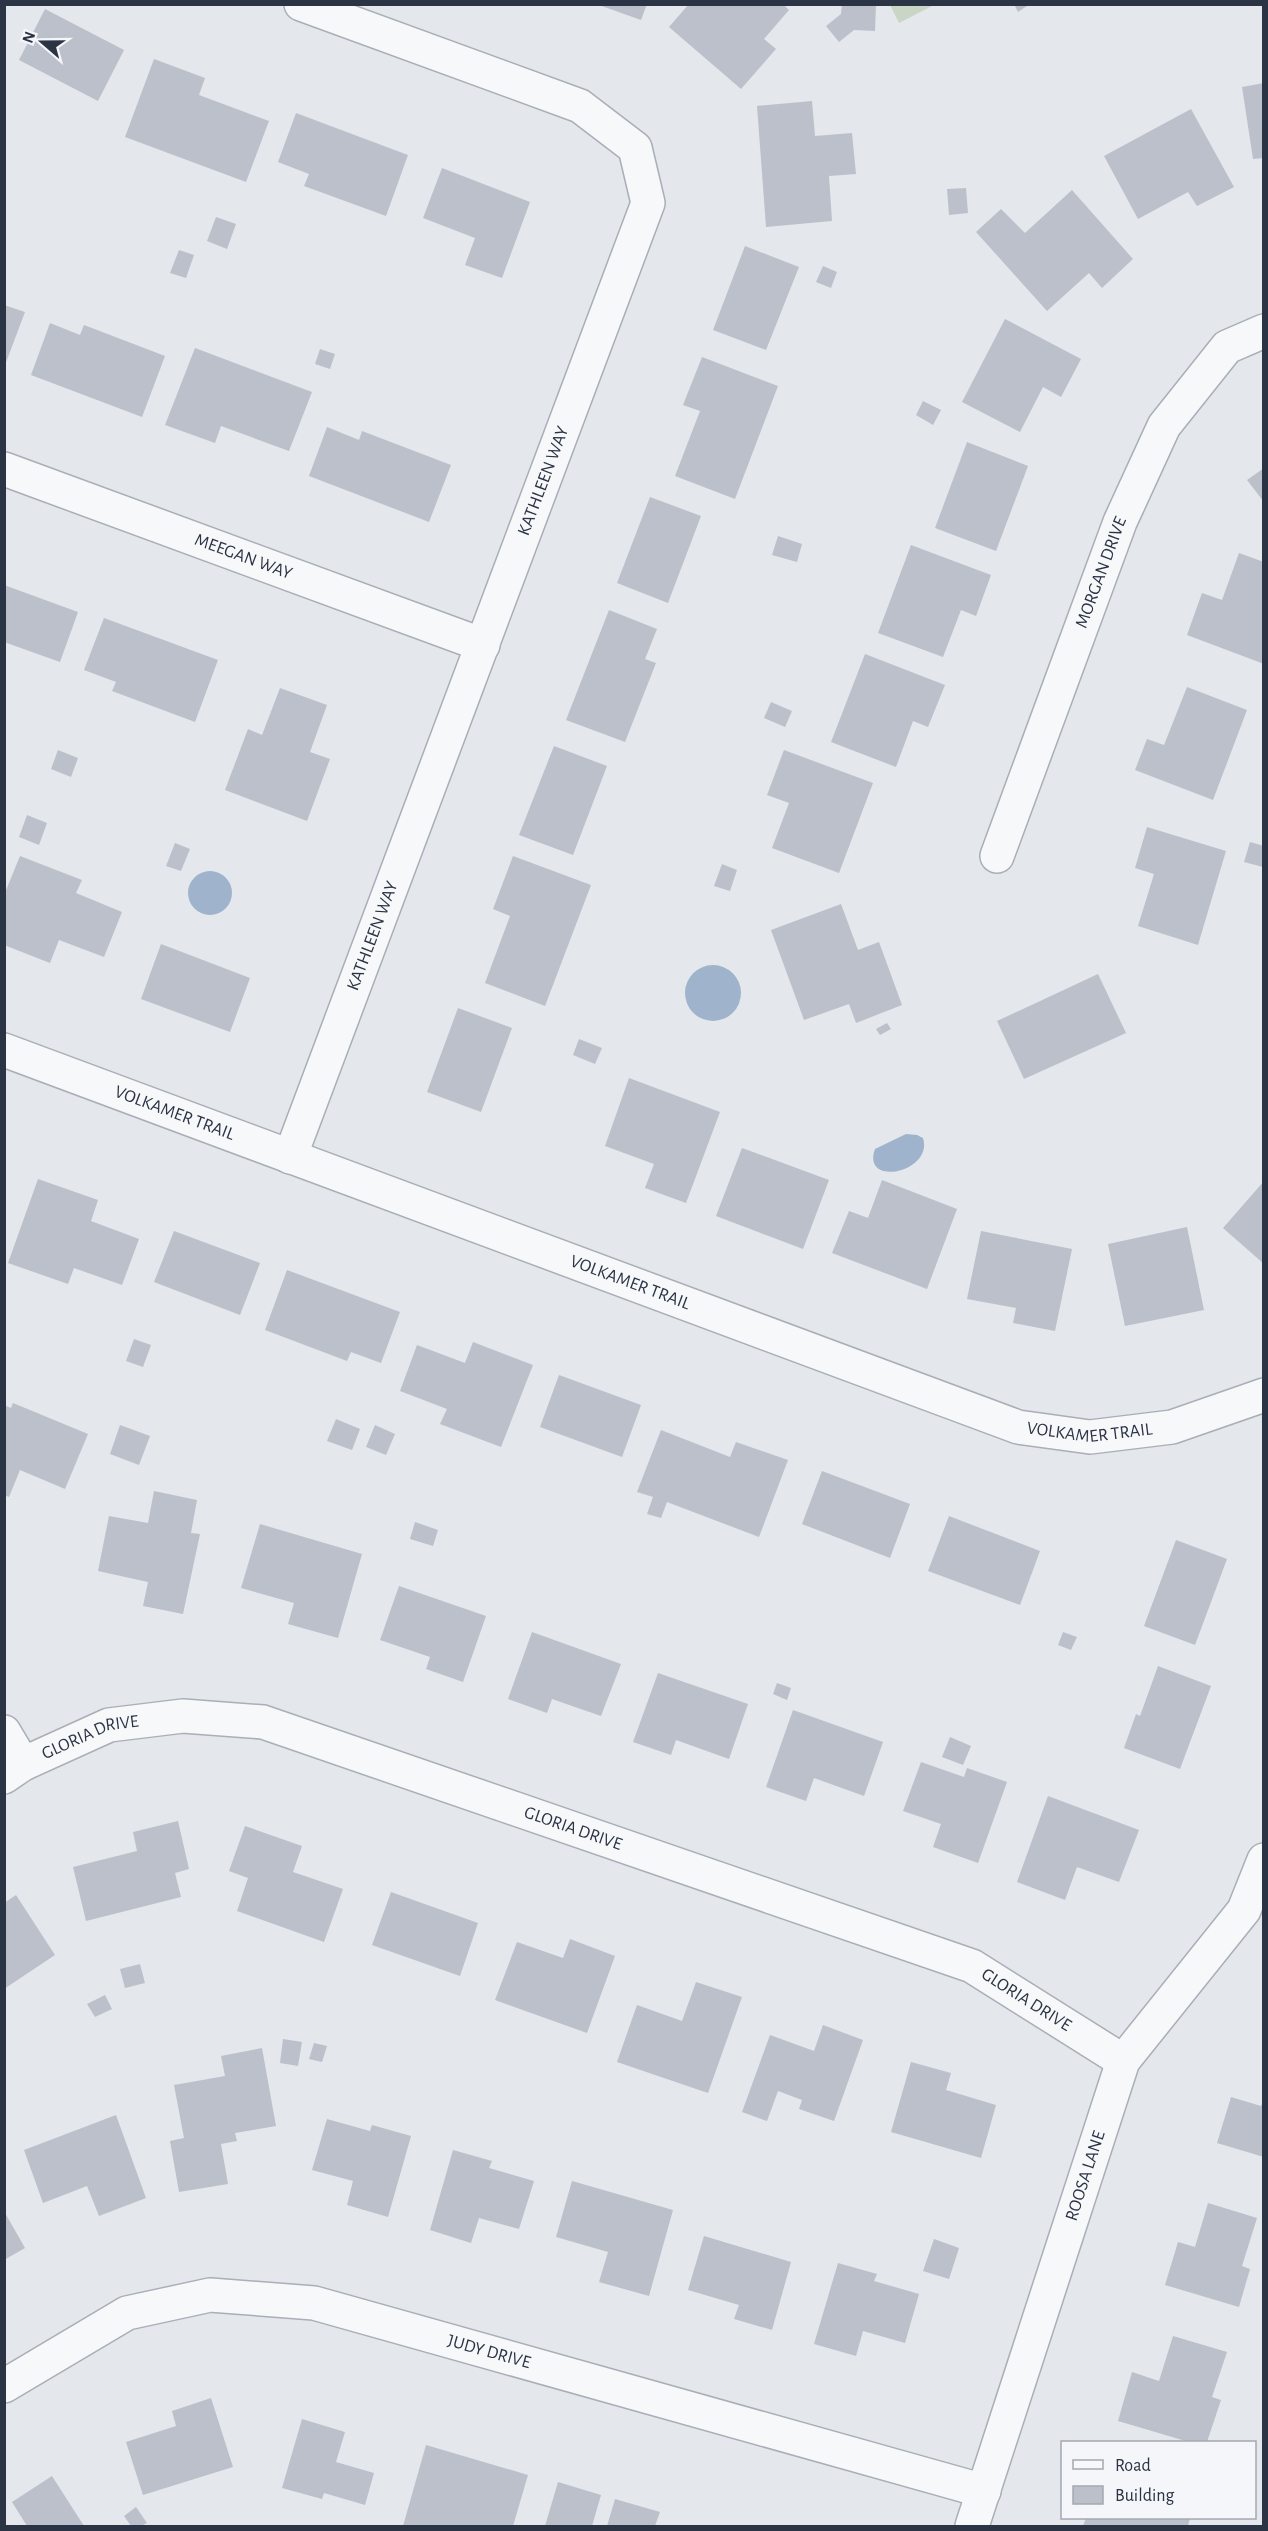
<svg xmlns="http://www.w3.org/2000/svg" width="1268" height="2531" viewBox="0 0 1268 2531" font-family="'Alegreya Sans',sans-serif">
<rect width="100%" height="100%" fill="#e4e7ec"/>
<path fill="#c9d6c5" d="M890,5h44l-35,18z"/>
<path fill="#9fb4cc" d="M188 893a22 22 0 1 1 44 0a22 22 0 1 1-44 0Z
M685 993a28 28 0 1 1 56 0a28 28 0 1 1-56 0Z
M906,1134l11,1 6,3c11,34 -62,50 -48,11z"/>
<path fill="#bbc0ca" d="M596,4h51l-6,16z
M689,4h94l6,6 -25,29 12,10 -35,40 -72,-62z
M842,4h34l-1,27 -21,-1 -15,12 -13,-16 15,-12z
M1014,4h16l-12,8z
M45,9l79,41 -26,51 -79,-41z
M154,59l51,19 -6,17 70,26 -23,61 -121,-45z
M1264,83v75l-11,1 -11,-72z
M812,101l3,35 37,-3 4,41 -27,2 3,45 -66,6 -9,-121z
M1191,109l43,78 -37,19 -9,-14 -50,27 -34,-63z
M296,113l112,42 -22,61 -82,-30 5,-12 -31,-12z
M442,168l88,34 -28,76 -37,-13 10,-27 -52,-20z
M966,188l2,25 -19,2 -2,-26z
M1072,190l61,69 -31,29 -13,-15 -42,38 -71,-79 25,-23 24,24z
M216,217l20,7 -9,25 -20,-8z
M745,246l54,21 -33,83 -53,-20z
M179,250l15,5 -8,23 -16,-5z
M823,266l14,6 -6,16 -15,-6z
M4,305l21,7 -20,53h-1z
M1005,319l76,40 -20,38 -18,-10 -23,45 -58,-30z
M50,323l30,12 4,-10 81,31 -23,61 -111,-42z
M195,348l117,44 -23,59 -68,-25 -6,17 -50,-18z
M320,349l15,5 -5,15 -15,-5z
M702,357l76,29 -43,113 -60,-23 25,-65 -17,-6z
M923,401l18,9 -8,15 -17,-10z
M327,427l32,13 3,-9 89,34 -22,57 -120,-46z
M967,442l61,24 -32,85 -61,-23z
M1264,468v34l-17,-22z
M650,497l51,19 -33,87 -51,-20z
M778,536l24,8 -5,18 -25,-7z
M911,545l80,30 -15,41 -15,-6 -18,47 -65,-24z
M1239,553l25,9v102l-77,-29 15,-42 20,7z
M4,585l74,27 -18,50 -56,-20z
M609,610l48,19 -12,30 11,4 -31,79 -59,-22z
M104,618l114,42 -23,62 -83,-31 4,-9 -32,-12z
M865,654l80,31 -17,42 -15,-6 -17,46 -65,-25z
M1187,687l60,23 -34,90 -78,-30 12,-31 17,6z
M280,688l47,17 -17,47 20,7 -23,62 -82,-31 23,-61 14,6z
M771,702l21,9 -7,16 -21,-9z
M554,746l53,20 -34,89 -54,-20z
M58,750l20,8 -7,19 -20,-8z
M784,750l89,33 -34,90 -67,-25 17,-45 -22,-8z
M27,815l20,8 -8,22 -20,-8z
M1147,827l79,24 -28,94 -60,-19 16,-52 -19,-6z
M1250,842l14,4 -1,21 -19,-5z
M175,843l15,6 -9,22 -15,-5z
M20,856l62,24 -6,13 46,19 -18,45 -45,-17 -9,23 -46,-18v-50z
M513,856l78,29 -46,121 -60,-23 25,-67 -17,-7z
M722,864l15,6 -7,21 -16,-5z
M841,904l17,46 21,-8 23,63 -46,18 -7,-19 -45,16 -33,-90z
M161,944l89,34 -20,54 -89,-33z
M1098,974l28,59 -102,46 -27,-58z
M458,1008l54,20 -31,84 -54,-20z
M887,1023l4,6 -11,6 -4,-6z
M579,1039l23,9 -7,16 -22,-9z
M629,1078l91,34 -34,91 -41,-15 9,-24 -49,-18z
M742,1148l87,32 -26,69 -87,-33z
M38,1179l60,21 -7,21 48,18 -17,46 -48,-17 -6,16 -60,-21z
M882,1180l75,29 -30,80 -95,-36 17,-42 19,7z
M1264,1181v83l-41,-36z
M1187,1227l17,83 -79,16 -17,-82z
M174,1231l86,32 -20,52 -86,-33z
M981,1231l91,18 -17,82 -42,-8 3,-15 -49,-9z
M287,1270l113,42 -19,51 -30,-11 -4,9 -82,-31z
M134,1339l17,6 -8,22 -17,-6z
M473,1342l60,23 -32,82 -61,-23 7,-15 -47,-18 17,-46 48,18z
M559,1375l82,30 -19,52 -82,-30z
M13,1403l75,31 -23,55 -45,-19 -11,27 -5,-2v-90l7,3z
M336,1419l24,10 -8,21 -25,-9z
M120,1425l30,11 -11,29 -29,-11z
M375,1425l20,9 -9,21 -20,-8z
M661,1430l69,27 6,-15 52,18 -29,77 -92,-35 -6,16 -14,-4 6,-17 -16,-5z
M822,1471l88,33 -20,54 -88,-34z
M154,1491l43,9 -6,33 9,1 -17,80 -40,-8 5,-24 -50,-11 11,-55 39,7z
M949,1516l91,35 -20,54 -92,-34z
M415,1522l23,8 -5,16 -23,-7z
M260,1524l102,30 -24,84 -50,-14 6,-21 -53,-15z
M1176,1540l51,19 -32,86 -51,-19z
M399,1586l87,30 -23,66 -37,-13 4,-12 -50,-17z
M532,1632l89,32 -20,52 -49,-17 -5,14 -39,-14z
M1063,1632l14,5 -6,13 -13,-5z
M1158,1666l53,20 -31,83 -56,-21 12,-34 4,2z
M658,1673l90,31 -19,55 -53,-19 -5,15 -38,-13z
M777,1683l14,5 -4,12 -14,-6z
M793,1710l90,32 -19,54 -50,-18 -8,23 -40,-14z
M950,1737l21,9 -8,19 -21,-8z
M921,1762l43,15 3,-9 40,14 -29,81 -45,-16 8,-23 -38,-13z
M1048,1796l91,34 -20,52 -42,-15 -12,33 -48,-18z
M178,1821l11,48 -14,4 6,24 -95,24 -13,-54 64,-16 -4,-19z
M245,1826l57,20 -9,26 50,17 -19,53 -87,-31 11,-33 -19,-7z
M391,1892l87,31 -18,53 -88,-31z
M16,1895l39,60 -51,34v-86z
M570,1939l45,17 -28,77 -92,-33 22,-58 46,16z
M140,1964l5,19 -20,5 -5,-19z
M696,1982l46,15 -34,96 -91,-31 20,-57 45,16z
M105,1995l7,14 -17,8 -8,-13z
M823,2025l40,15 -29,81 -35,-12 3,-9 -24,-9 -11,30 -25,-9 28,-77 44,16z
M283,2039l19,3 -4,24 -18,-3z
M314,2043l13,3 -5,16 -13,-3z
M262,2048l14,78 -41,7 2,8 -16,3 7,40 -49,8 -9,-51 14,-3 -10,-53 51,-9 -4,-20z
M911,2062l40,11 -5,17 50,15 -15,53 -90,-26z
M1231,2097l30,9 3,-6v57l-47,-14z
M116,2115l30,83 -47,18 -12,-30 -44,17 -19,-53z
M327,2119l43,12 2,-6 39,11 -23,81 -41,-12 6,-24 -41,-11z
M453,2150l39,11 -3,7 45,13 -15,48 -40,-11 -8,25 -41,-13z
M572,2181l101,29 -24,86 -50,-14 9,-30 -52,-15z
M1208,2203l49,15 -15,48 8,3 -11,38 -74,-22 13,-43 17,5z
M4,2211l21,37 -21,12z
M704,2236l87,26 -19,68 -38,-11 5,-14 -51,-15z
M934,2239l25,9 -10,31 -26,-8z
M838,2263l39,11 -3,7 45,13 -14,49 -42,-12 -7,25 -42,-12z
M1173,2336l54,16 -15,45 9,3 -14,42h-18l-71,-21 14,-49 27,9z
M211,2398l22,69 -90,28 -17,-53 50,-16 -4,-15z
M302,2419l43,13 -9,30 38,11 -9,32 -41,-12 -2,6 -40,-11z
M426,2445l102,30 -15,51h-110z
M52,2476l32,50h-57l-15,-24z
M558,2482l43,13 -9,31h-47z
M615,2499l45,13 -5,14h-48z
M136,2507l11,16 -6,3h-10l-7,-10z
M1086,2518h104l-2,8h-105z"/>
<g fill="none" stroke-linecap="round" stroke-linejoin="round">
<defs>
<g id="street">
<path id="s1" d="M4,469l479,176"/>
<path id="s2" d="M997,856l123,-334 44,-96 63,-79 37,-16"/>
<path id="s3" d="M4,1050l1014,377 72,10 82,-10 92,-32"/>
<path id="s4" d="M290,1157l358,-954 -13,-55 -55,-42 -279,-102"/>
<path d="M4,1732l19,32"/>
<path id="s5" d="M4,1777l19,-13 86,-39 74,-9 80,6 709,244 151,95"/>
<path id="s6" d="M4,2386l123,-73 83,-18 104,8 670,188"/>
<path id="s7" d="M972,2526l151,-465 121,-151 20,-50"/>
</g>
</defs>
<use href="#street" stroke="#a9aeb7" stroke-width="36"/>
<use href="#street" stroke="#f7f8fa" stroke-width="33"/>
</g>
<g text-anchor="middle" dominant-baseline="central" stroke-width="6" stroke-linejoin="round" paint-order="stroke">
<g font-size="18" fill="#2b3445" stroke="#f4f6f9">
<text stroke="none"><textPath href="#s4" startOffset="722">KATHLEEN WAY</textPath></text>
<text stroke="none"><textPath href="#s1" startOffset="255">MEEGAN WAY</textPath></text>
<text stroke="none"><textPath href="#s2" startOffset="302">MORGAN DRIVE</textPath></text>
<text stroke="none"><textPath href="#s4" startOffset="236">KATHLEEN WAY</textPath></text>
<text stroke="none"><textPath href="#s3" startOffset="182">VOLKAMER TRAIL</textPath></text>
<text stroke="none"><textPath href="#s3" startOffset="668">VOLKAMER TRAIL</textPath></text>
<text stroke="none"><textPath href="#s3" startOffset="1154">VOLKAMER TRAIL</textPath></text>
<text stroke="none"><textPath href="#s5" startOffset="96">GLORIA DRIVE</textPath></text>
<text stroke="none"><textPath href="#s5" startOffset="600">GLORIA DRIVE</textPath></text>
<text stroke="none"><textPath href="#s5" startOffset="1086">GLORIA DRIVE</textPath></text>
<text stroke="none"><textPath href="#s7" startOffset="368">ROOSA LANE</textPath></text>
<text stroke="none"><textPath href="#s6" startOffset="514">JUDY DRIVE</textPath></text>
</g>
</g>
<rect width="1268" height="2531" fill="none" stroke="#2b3445" stroke-width="12"/>
<rect x="1061" y="2441" width="195" height="78" fill="#f4f6f9" stroke="#a4a8b1" stroke-width="1.5"/>
<rect x="1073" y="2460" width="30" height="9" fill="#f7f8fa" stroke="#a4a8b1" stroke-width="1.5"/>
<text x="1115" y="2471" font-size="18" fill="#2b3445">Road</text>
<rect x="1073" y="2486" width="30" height="18" fill="#bbc0ca" stroke="#a4a8b1" stroke-width="1.5"/>
<text x="1115" y="2501" font-size="18" fill="#2b3445">Building</text>
<g transform="translate(42 42) rotate(290)" stroke="#f4f6f9" stroke-width="4.5" paint-order="stroke">
<path d="M0-4.5L10 22L0 15L-10 22Z" fill="#2b3445"/>
<text y="-9" font-size="16" font-weight="bold" text-anchor="middle" fill="#2b3445">N</text>
</g>
</svg>
